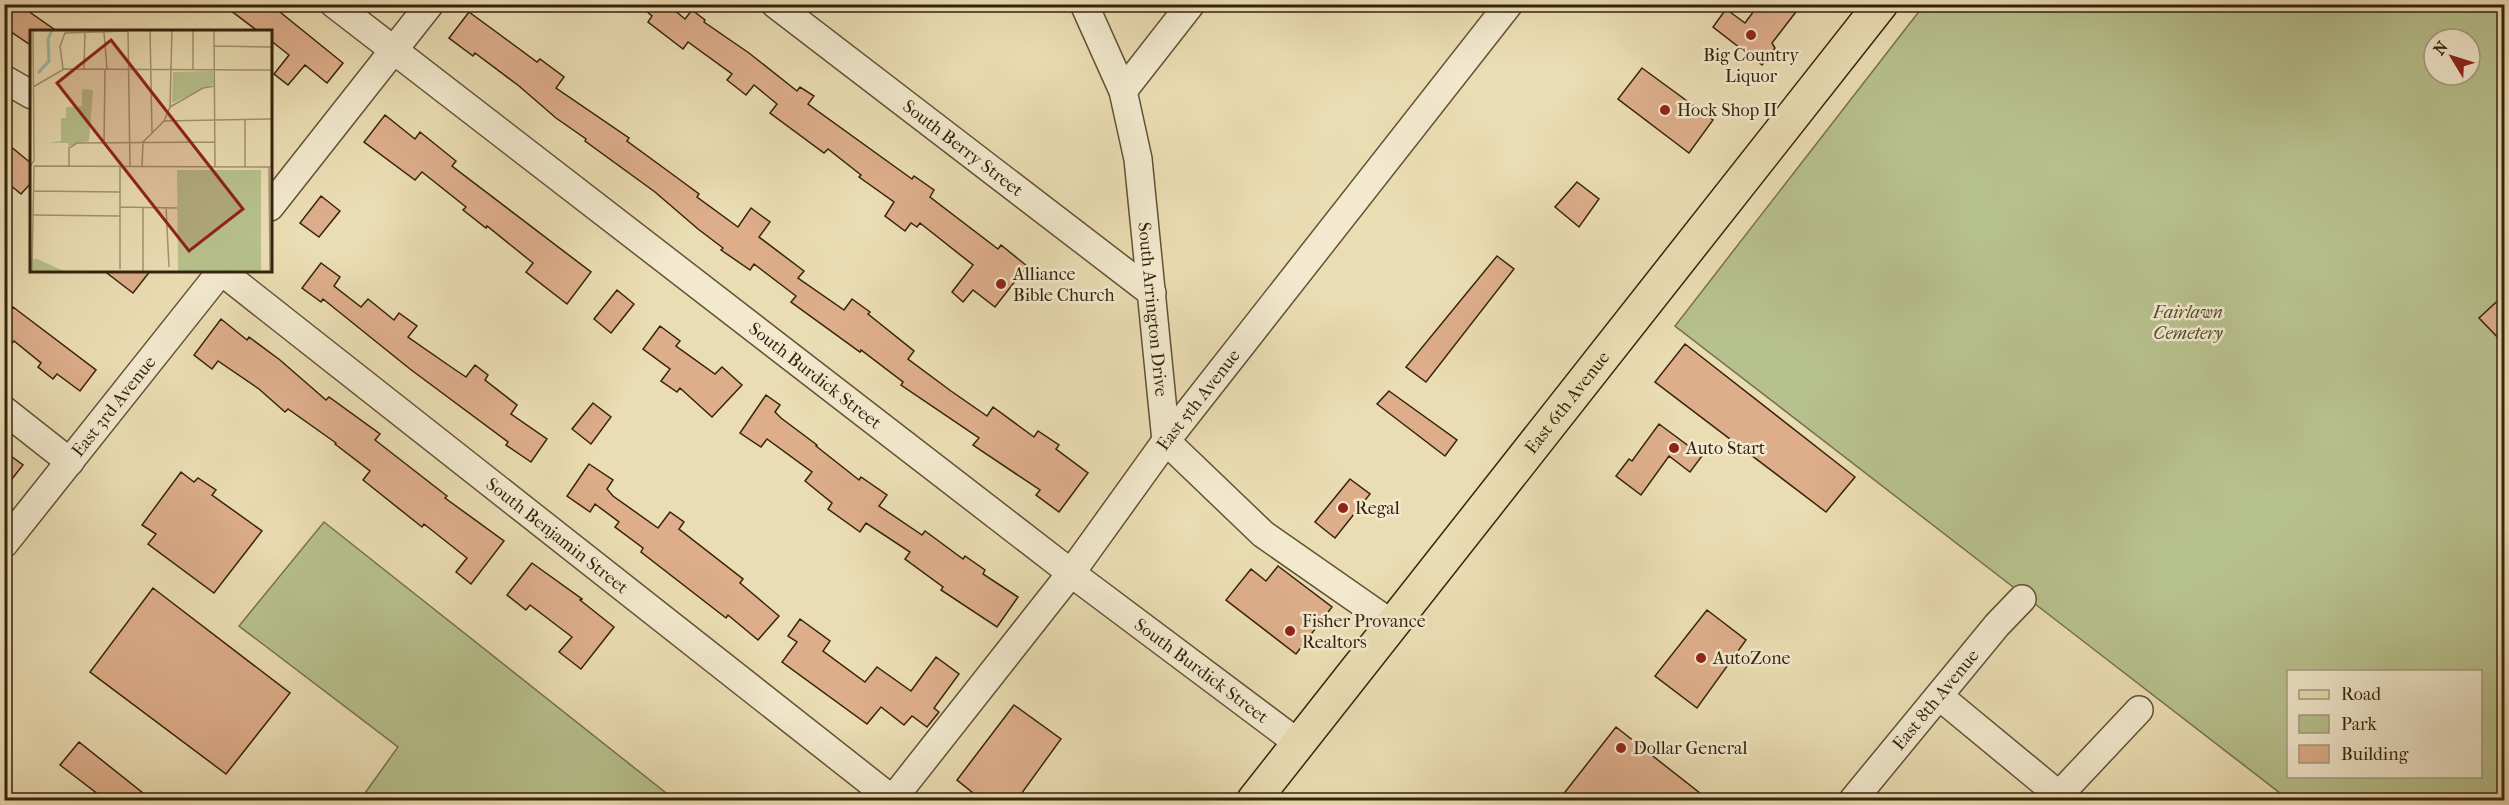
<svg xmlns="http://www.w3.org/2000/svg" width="2509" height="805" viewBox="0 0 2509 805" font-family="'IM FELL French Canon',serif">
<rect width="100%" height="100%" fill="#ebddb3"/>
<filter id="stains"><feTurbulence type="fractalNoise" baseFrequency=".00333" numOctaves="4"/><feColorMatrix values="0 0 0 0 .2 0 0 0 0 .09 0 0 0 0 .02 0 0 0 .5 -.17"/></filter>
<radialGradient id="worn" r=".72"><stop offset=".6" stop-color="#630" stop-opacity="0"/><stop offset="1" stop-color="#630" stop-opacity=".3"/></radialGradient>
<path fill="#b7c18d" stroke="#76724c" stroke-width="1.5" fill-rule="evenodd" d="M1924,5h580v795h-215l-614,-474zM2434,39h36v36h-36zM2288,672h192v104h-192z
M324,522l351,278h-315l38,-53 -159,-121z"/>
<path fill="#deae8b" stroke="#35230c" stroke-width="1.5" d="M17,4h1l40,28h-26v14l-28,-19v-5z
M222,4h48l73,59 -16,20 -22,-18 -17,20 -14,-11 15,-19 -19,-15v-8h-11z
M638,4h29l18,15 7,-9 13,10 -1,2 45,31 48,38 3,-4 14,9 -6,8 104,75 2,-3 20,14 -4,7 68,52 3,-4 26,21 -32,41 -22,-17 -10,12 -11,-10 21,-27 -53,-42 -3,4 -6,-4 -6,8 -20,-15 9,-14 -35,-25 2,-2 -33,-26 -4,4 -54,-40 7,-9 -23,-19 -8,10 -19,-15 5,-6 -44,-32 -5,7 -35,-27 4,-6z
M1759,4h43l-30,39 3,5 -13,17 -49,-38 13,-18 19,14z
M469,12l68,50 3,-3 24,18 -8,11 73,50 -2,3 45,33 27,20 -2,3 41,30 13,-19 19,14 -11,15 45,34 -6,7 46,32 8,-11 18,13 -2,2 46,37 -6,8 43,32 36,25 6,-9 41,30 4,-6 21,14 -3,4 32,24 -29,39 -23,-17 4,-5 -67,-45 6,-7 -78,-53 2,-3 -42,-32 -1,2 -69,-50 5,-6 -42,-32 -4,6 -29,-20 2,-2 -25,-19 -43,-37 -70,-51 1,-2 -30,-21 -37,-32 -44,-33 -2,3 -24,-18z
M1642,68l71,52 -24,33 -71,-54z
M385,115l30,24 5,-7 36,29 -4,5 139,106 -24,32 -41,-32 7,-9 -46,-37 -1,2 -23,-18 3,-3 -44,-35 -7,8 -51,-38z
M4,141l28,23v18l-11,12 -17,-14z
M1577,182l22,17 -20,28 -24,-20z
M321,196l19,15 -21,26 -19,-14z
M1497,256l17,13 -88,113 -20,-15z
M321,263l19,14 -6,9 27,21 7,-8 26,21 5,-7 18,13 -9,11 46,32 12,8 9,-12 13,10 -3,5 32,25 -6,9 36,25 -16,23 -25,-17 2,-3 -98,-73 -87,-70 -2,3 -19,-14z
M103,270h48l-18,23z
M617,290l17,14 -23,29 -17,-14z
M2505,294v51l-26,-27z
M4,305l7,5 2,-3 83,63 -16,21 -23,-17 -4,5 -15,-12 3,-4 -27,-22 -10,11z
M221,319l26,21 2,-3 31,23 46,40 3,-3 51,37 -5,6 72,56 -2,2 59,43 -33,43 -15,-12 11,-14 -43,-34 -2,3 -59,-47 7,-9 -35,-27 1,-1 -48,-34 -3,3 -26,-23 -41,-28 -6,8 -18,-14z
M660,326l20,15 -4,5 39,28 7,-7 20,18 -30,32 -32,-29 -3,4 -16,-11 9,-12 -27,-20z
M1685,344l170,133 -29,35 -171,-130z
M1389,391l68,49 -12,16 -68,-52z
M766,395l14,10 -5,7 6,6 36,27 -1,1 43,34 2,-3 26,18 -8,11 43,29 3,-4 38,28 2,-3 20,14 -2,4 35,23 -21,30 -56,-37 2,-3 -38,-28 5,-7 -44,-29 -6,9 -32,-23 4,-6 -27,-22 7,-9 -45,-33 -6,8 -21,-14z
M593,403l18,14 -20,27 -19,-15z
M1659,424l43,32 -12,16 -21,-16 -28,39 -25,-19 13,-17 3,2z
M4,451l19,14 -19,24z
M589,464l24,16 -6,9 6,7 45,32 12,-16 14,10 -5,7 64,50 -3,4 39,33 -21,24 -30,-25 -2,3 -85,-66 2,-4 -28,-21 4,-5 -24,-18 -5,8 -23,-16z
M181,472l13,10 4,-4 18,12 -4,5 50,36 -48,62 -66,-49 8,-10 -14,-9z
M1350,479l20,15 -35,44 -20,-16z
M532,563l50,36 -2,1 34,27 -33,42 -22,-17 13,-15 -42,-32 -4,5 -19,-15z
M1278,566l54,41 -36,47 -70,-54 25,-31 15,12z
M153,588l137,105 -64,81 -136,-102z
M1707,610l39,30 -49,68 -42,-32z
M800,619l30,22 -7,10 42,31 12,-15 34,24 25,-34 23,17 -25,34 5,4 -12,15 -15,-11 -8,9 -23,-18 -14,17 -85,-62 15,-20 -9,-6z
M1014,705l47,34 -45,62h-33l-26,-21z
M1616,727l94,74h-152z
M79,742l74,59h-46l-47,-36z"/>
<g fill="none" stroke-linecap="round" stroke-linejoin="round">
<defs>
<g id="minor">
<path id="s1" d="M334,4l737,569 227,170"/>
<path id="s2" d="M775,4l377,289"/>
<path id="s3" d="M1084,4l39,87 15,68 28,282 97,93 129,90"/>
<path d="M4,79l28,16"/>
<path d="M1123,91l68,-87"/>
<path d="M270,207l160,-203"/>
<path id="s4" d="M221,271l672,529"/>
<path d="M4,410l66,52"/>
<path id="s5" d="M4,544l218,-274"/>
<path d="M1939,696l126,104"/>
<path d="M2059,795l80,-85"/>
<path id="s6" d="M892,800l179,-227 95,-132 343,-437"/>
<path id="s7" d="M1853,800l144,-175 25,-26"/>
</g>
<g id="major">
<path id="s8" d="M1254,800l627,-796"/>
</g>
</defs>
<use href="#minor" stroke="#625236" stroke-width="30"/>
<use href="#major" stroke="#35230c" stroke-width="36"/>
<use href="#minor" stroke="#f2e9ce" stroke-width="27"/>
<use href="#major" stroke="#ebddb3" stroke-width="33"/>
</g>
<g fill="#8f2418" stroke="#f2e9ce" stroke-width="2">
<circle cx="1751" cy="35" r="6"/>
<circle cx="1665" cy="110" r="6"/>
<circle cx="1001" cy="284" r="6"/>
<circle cx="1674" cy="448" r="6"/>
<circle cx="1343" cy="508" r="6"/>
<circle cx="1290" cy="631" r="6"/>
<circle cx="1701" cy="658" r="6"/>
<circle cx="1621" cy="748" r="6"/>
</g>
<g text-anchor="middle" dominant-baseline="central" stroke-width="5" stroke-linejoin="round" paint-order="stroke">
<g font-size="18" fill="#35230c" stroke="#f2e9ce" text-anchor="start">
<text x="1751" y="55" text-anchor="middle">Big Country<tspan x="1751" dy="21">Liquor</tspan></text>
<text x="1677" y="110">Hock Shop II</text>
<text x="1013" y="274">Alliance<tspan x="1013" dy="21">Bible Church</tspan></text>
<text x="1686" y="448">Auto Start</text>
<text x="1355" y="508">Regal</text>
<text x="1302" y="621">Fisher Provance<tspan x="1302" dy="21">Realtors</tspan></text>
<text x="1713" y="658">AutoZone</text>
<text x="1633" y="748">Dollar General</text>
</g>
<g font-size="18" fill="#35230c" stroke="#f2e9ce">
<text stroke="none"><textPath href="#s2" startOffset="237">South Berry Street</textPath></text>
<text stroke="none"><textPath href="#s3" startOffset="316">South Arrington Drive</textPath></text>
<text stroke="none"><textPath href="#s1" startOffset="608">South Burdick Street</textPath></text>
<text stroke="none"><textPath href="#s6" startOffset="504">East 5th Avenue</textPath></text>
<text stroke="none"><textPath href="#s8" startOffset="506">East 6th Avenue</textPath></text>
<text stroke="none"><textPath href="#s5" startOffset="176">East 3rd Avenue</textPath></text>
<text stroke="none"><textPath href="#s4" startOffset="428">South Benjamin Street</textPath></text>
<text stroke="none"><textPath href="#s1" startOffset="1094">South Burdick Street</textPath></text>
<text stroke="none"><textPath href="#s7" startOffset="130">East 8th Avenue</textPath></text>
</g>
<g font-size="18" font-style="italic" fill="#564a2c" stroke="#f2e9ce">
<text x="2188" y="312">Fairlawn<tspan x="2188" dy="21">Cemetery</tspan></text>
</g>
</g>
<g transform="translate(30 30)">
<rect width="242" height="242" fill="#ebddb3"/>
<path d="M183,41l1,13 -42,19 1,-31zM52,59l11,1 -4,51 -21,5v-3h-19l12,-2v-23h5v-11l16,-1zM147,140h84v101h-83zM0,229h7l27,12h-34z" fill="#b7c18d"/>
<path fill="none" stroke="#98bbaf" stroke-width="3" d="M8,43l11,-12 -1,-22 4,-9"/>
<path fill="none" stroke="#a29370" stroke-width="1.5" d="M98,0l2,137M120,0l2,103M184,0l1,137M74,2l3,37M184,16l58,1M33,39l-3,-23 5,-13 63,-2M54,39l1,-37M163,40v-40M3,57l31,-18 208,1M140,77l33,-19 12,-2M215,89v48M134,91l108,-2M74,112l1,-72M0,136l4,-5 -1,-131M39,136v-18l8,-5 138,-1M112,137l1,-25 21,-21 6,-14 2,-77M239,137l1,104M3,161l87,1M90,177l57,1M113,177v64M136,177l3,60M2,185l88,1M90,239v-102M2,241l2,-105 238,1"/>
<path fill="#8f2418" fill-opacity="0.15" stroke="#8f2418" stroke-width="3" d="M81,10l132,169 -54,42 -132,-168z"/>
<rect width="242" height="242" fill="none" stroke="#35230c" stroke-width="3"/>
</g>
<rect width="2509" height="805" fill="none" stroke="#ebddb3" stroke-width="24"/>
<rect x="6" y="6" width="2497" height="793" fill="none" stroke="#35230c" stroke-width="3"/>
<rect x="12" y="12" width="2485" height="781" fill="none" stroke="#35230c" stroke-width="1.5"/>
<rect x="2287" y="670" width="195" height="108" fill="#f2e9ce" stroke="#a69a80" stroke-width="1.5"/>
<rect x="2299" y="690" width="30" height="9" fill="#ebddb3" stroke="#a69a80" stroke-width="1.5"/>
<text x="2341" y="700" font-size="18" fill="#35230c">Road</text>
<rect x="2299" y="715" width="30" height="18" fill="#b7c18d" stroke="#a69a80" stroke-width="1.5"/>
<text x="2341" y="730" font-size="18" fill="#35230c">Park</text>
<rect x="2299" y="745" width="30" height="18" fill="#deae8b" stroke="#a69a80" stroke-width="1.5"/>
<text x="2341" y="760" font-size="18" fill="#35230c">Building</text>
<g transform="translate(2452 57) rotate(308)"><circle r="28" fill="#f2e9ce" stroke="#a69a80" stroke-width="1.5"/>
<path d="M0-4.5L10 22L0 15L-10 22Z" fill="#8f2418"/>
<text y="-9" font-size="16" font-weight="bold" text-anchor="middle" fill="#35230c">N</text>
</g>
<rect width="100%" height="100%" filter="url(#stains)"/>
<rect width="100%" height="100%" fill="url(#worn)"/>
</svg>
